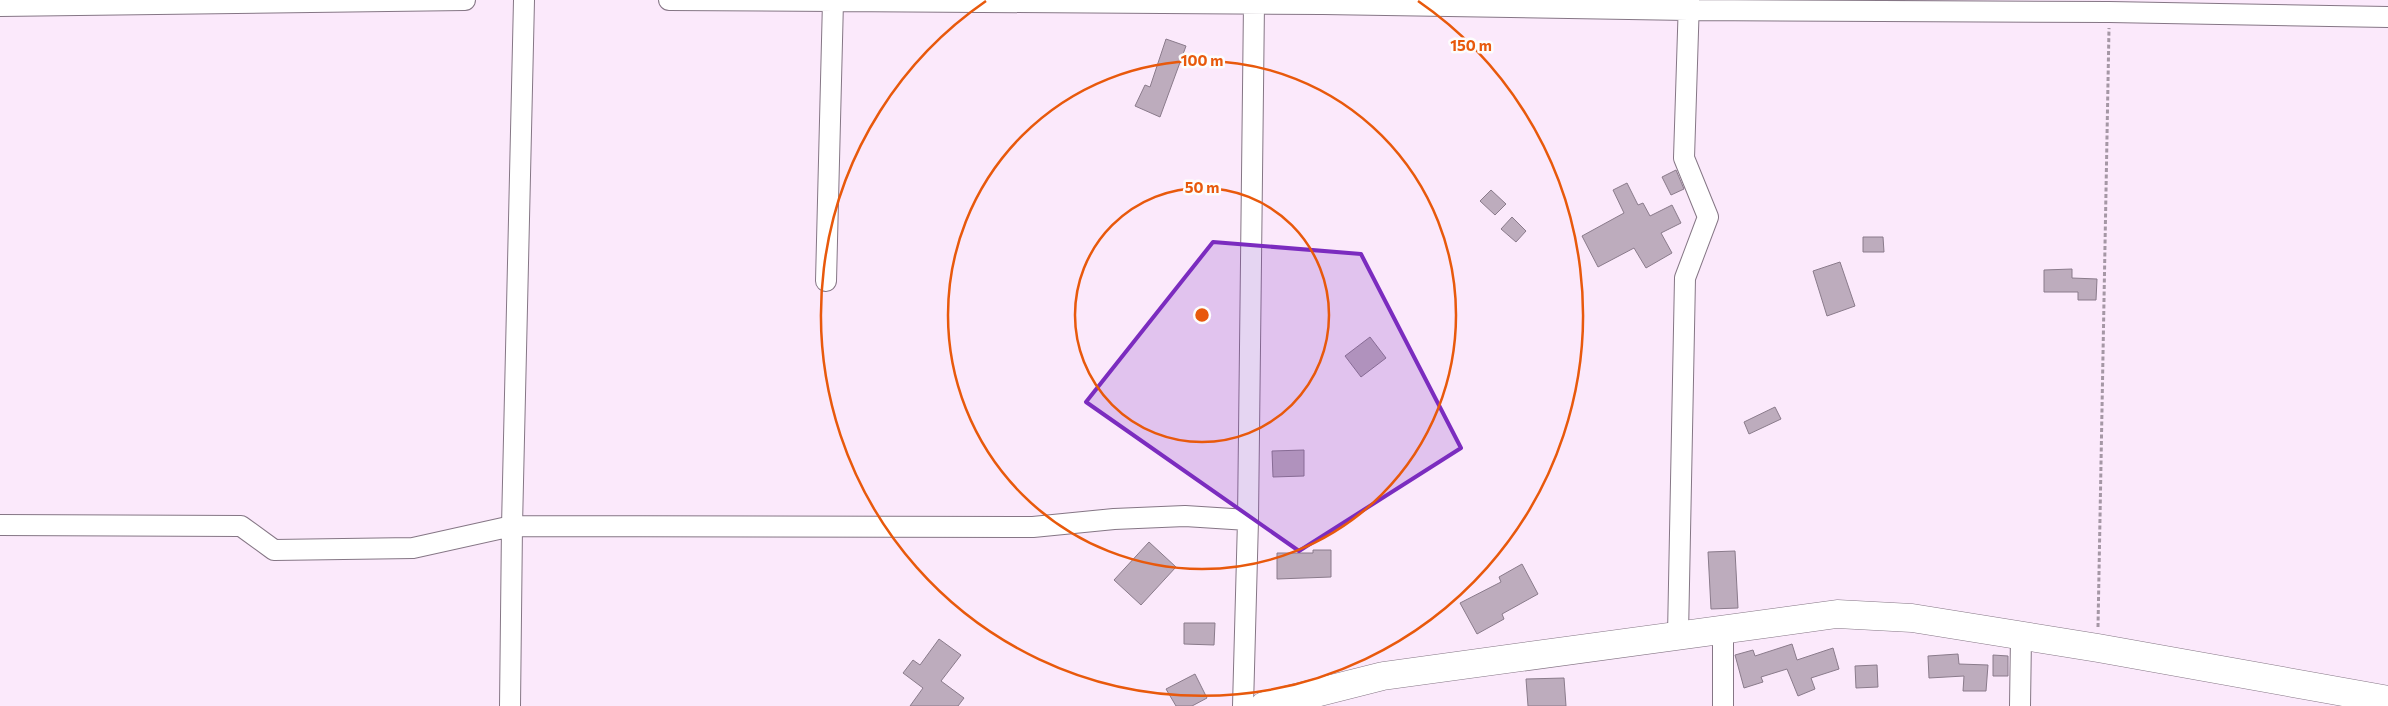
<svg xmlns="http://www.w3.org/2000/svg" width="2388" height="706" viewBox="0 0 2388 706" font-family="Commissioner,sans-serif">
<rect width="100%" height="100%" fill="#fbe9fb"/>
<path fill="#bdacbd" stroke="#8a7b8b" d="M1166,39l20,7 -26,71 -25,-11 10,-21 5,2z
M1676,170l8,19 -13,6 -9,-18z
M1627,183l11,22 5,-2 7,13 22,-11 9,18 -20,10 11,20 -26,15 -12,-20 -36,19 -16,-31 42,-23 -11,-23z
M1491,190l15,14 -11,11 -15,-14z
M1512,217l14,14 -10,11 -15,-13z
M1863,237h20l1,15h-21z
M1840,262l15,44 -28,10 -14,-45z
M2072,269v9l25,1 -1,21h-18v-8h-34v-22z
M1370,337l16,21 -25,19 -16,-21z
M1775,407l6,12 -32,15 -5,-12z
M1304,450v26l-31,1 -1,-26z
M1149,542l27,25 -35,38 -27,-25z
M1313,550h18v27l-54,2v-26h36z
M1735,551l3,57 -27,1 -3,-57z
M1522,564l16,30 -36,20 2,5 -27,15 -17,-31 41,-21 -2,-5z
M1184,623h31l-1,22 -30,-1z
M939,639l22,16 -20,26 23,17 -6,8h-48l13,-18 -20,-15 10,-13 7,5z
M1792,644l5,16 36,-12 6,21 -28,9 4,11 -17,7 -11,-27 -26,8 2,5 -19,6 -9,-33 18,-5 2,6z
M1958,654l1,10 29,1 -2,26h-23l1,-15 -35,2 -1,-22z
M1993,655l15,1v20h-15z
M1877,665l1,22 -22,1 -1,-22z
M1195,674l12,24 -15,8h-16l-10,-17z
M1564,678l2,28h-38l-2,-27z"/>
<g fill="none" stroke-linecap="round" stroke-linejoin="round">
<defs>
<path id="street" d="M669,0l654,4 365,6 421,2 279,5
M0,6l465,-6
M826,281l7,-280
M0,525l241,1 33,24 139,-2 99,-22 521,1 81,-8 71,-3 63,4
M1678,635l7,-357 23,-61 -24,-59 5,-158
M510,706l2,-180 12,-526
M1243,706l5,-186 6,-517
M1723,706v-77
M2020,706l1,-70"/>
<path id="secondary" d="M1264,706l119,-30 454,-62 75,4 186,30 290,52"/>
</defs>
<use href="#street" stroke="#857685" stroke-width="22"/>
<use href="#secondary" stroke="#857685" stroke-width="29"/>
<path stroke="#a597a5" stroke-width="3" stroke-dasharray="4 2.5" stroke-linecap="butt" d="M2098,627l11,-599"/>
<use href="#street" stroke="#fff" stroke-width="20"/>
<use href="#secondary" stroke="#fff" stroke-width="28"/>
</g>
<path fill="#7b2cbf" fill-opacity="0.2" stroke="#7b2cbf" stroke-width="4" stroke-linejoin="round" d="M1213,242l148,12 100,194 -162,103 -213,-149z"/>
<g fill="none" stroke="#e8590c" stroke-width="2.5">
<circle cx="1202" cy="315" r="127"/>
<circle cx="1202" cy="315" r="254"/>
<path d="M1418 1A381 381 0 1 1 986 1"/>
</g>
<circle cx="1202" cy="315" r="8" fill="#e8590c" stroke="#fdfdfd" stroke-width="2.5"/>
<g font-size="15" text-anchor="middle" font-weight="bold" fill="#e8590c" stroke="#fdfdfd" stroke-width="5" stroke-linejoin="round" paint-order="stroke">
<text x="1471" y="51">150 m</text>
<text x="1202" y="66">100 m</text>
<text x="1202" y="193">50 m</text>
</g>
</svg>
